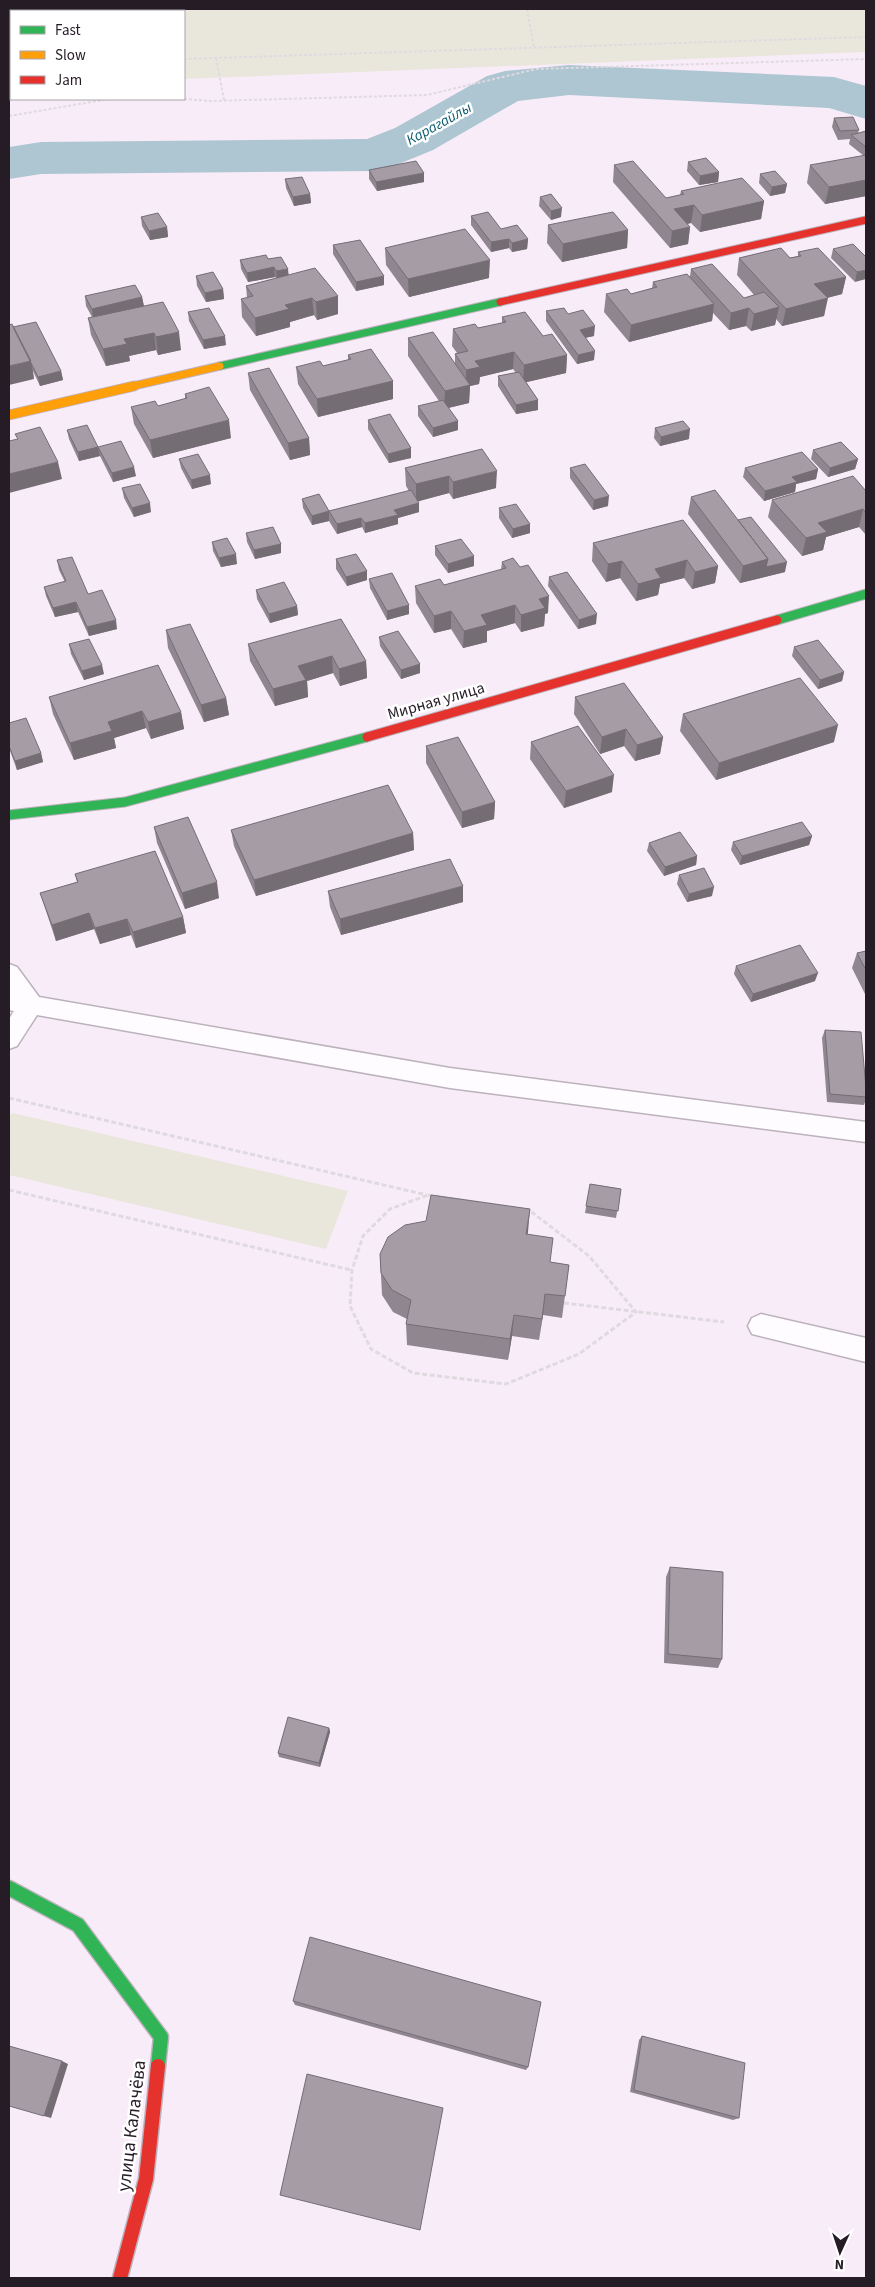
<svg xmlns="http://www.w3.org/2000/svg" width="875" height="2287" viewBox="0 0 875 2287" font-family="'Source Sans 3',sans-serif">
<rect width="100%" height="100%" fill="#f9ecf9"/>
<path fill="#e9e7dc" d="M9,9h857v43l-682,27v-68h-173v75h-2z
M13,1113l335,78 -22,58 -317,-74v-60z"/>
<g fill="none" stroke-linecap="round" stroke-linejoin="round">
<path fill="#aec6d2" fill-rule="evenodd" d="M569,65l265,12 32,9v33l-37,-11 -260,-13 -51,6 -85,49 -39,16 -19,5 -334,3 -32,5v-32l32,-5 326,-3 28,-11 92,-52 18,-5z"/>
<defs>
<path id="lane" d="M9,964l8,3 22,30 411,71 416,54v20l-416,-54 -413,-73 -20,31 -8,3v-30l5,-8 -5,-1z
M761,1314l105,24v24l-114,-28 -4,-8 4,-8z"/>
<path id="fast-far2" d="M220,366l280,-64"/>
<path id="fast-far1" d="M777,620l89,-26
M9,815l116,-13 242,-65"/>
<path id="fast" d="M9,1888l69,37 83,112 -3,29"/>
<path id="slow-far1" d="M129,387l91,-21"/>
<path id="slow" d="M9,415l125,-29"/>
<path id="jam-far2" d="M500,302l366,-82"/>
<path id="jam-far1" d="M367,737l410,-117"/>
<path id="jam" d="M120,2278l26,-99 12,-113"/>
</defs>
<use href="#lane" stroke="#bcb2bc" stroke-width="3"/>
<use href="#fast-far2" stroke="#bcb2bc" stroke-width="9"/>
<use href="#fast-far1" stroke="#bcb2bc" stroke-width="11"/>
<use href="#fast" stroke="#bcb2bc" stroke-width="17"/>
<use href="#slow-far1" stroke="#bcb2bc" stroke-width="9"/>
<use href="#slow" stroke="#bcb2bc" stroke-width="11"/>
<use href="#jam-far2" stroke="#bcb2bc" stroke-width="9"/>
<use href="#jam-far1" stroke="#bcb2bc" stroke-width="11"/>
<use href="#jam" stroke="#bcb2bc" stroke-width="17"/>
<path stroke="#dfdadf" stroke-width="2" stroke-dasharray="3 2" stroke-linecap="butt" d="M527,9l7,39
M48,11l24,-2
M9,25l2,-1
M216,58l8,42
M184,59l682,-22
M9,65h2
M184,99l27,2 216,-6 109,-26 330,-10
M9,116l100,-17"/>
<path stroke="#dfdadf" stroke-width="3" stroke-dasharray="5 2.5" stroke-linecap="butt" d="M9,1098l418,97
M9,1190l342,80
M428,1195l101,15 60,46 47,56 -57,42 -73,30 -93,-11 -42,-24 -21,-43 2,-36 11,-34 27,-27z
M564,1303l160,19"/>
<use href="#lane" fill="#fefcfe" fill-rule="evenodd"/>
<use href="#fast-far2" stroke="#30b455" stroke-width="7"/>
<use href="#fast-far1" stroke="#30b455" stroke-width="9"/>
<use href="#fast" stroke="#30b455" stroke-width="14"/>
<use href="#slow-far1" stroke="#ff9f0a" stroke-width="7"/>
<use href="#slow" stroke="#ff9f0a" stroke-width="9"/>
<use href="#jam-far2" stroke="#e5322d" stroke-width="7"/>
<use href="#jam-far1" stroke="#e5322d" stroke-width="9"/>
<use href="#jam" stroke="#e5322d" stroke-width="14"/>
</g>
<path fill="#8f868f" d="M834,118l25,12 -1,3 8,-2v65l-41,8 -18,-21 3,-18 54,-9 -15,-12 1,-5 -12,1 -6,-13z
M688,162l31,10 -1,10 -19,3 -12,-14z
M614,165l52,33 14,-3 1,-4 83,10 -3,18 -61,13 -9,-9 -4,1 3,3 -2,17 -18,4 -57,-66z
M369,170l55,3v9l-47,9 -8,-12z
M760,174l27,10 -2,9 -15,3 -11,-13z
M285,179l25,15 1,9 -17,3 -8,-18z
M540,197l21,20 -10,3 -12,-14z
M471,216l30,13 27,10 -1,10 -15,3 -3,-4 -18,4 -20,-27z
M141,217l26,10 1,10 -18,3 -8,-14z
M548,225l80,5 -1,18 -65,14 -15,-19z
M333,245l51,40 -28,6 -23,-37z
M385,248l104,30 -80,19 -23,-32z
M833,249l33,8 -11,25 -24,-24z
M798,252l48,25 -4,17 -15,4 -3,18 -42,10 -6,-7 -1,6 -24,6 -5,-5 -17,4 -16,-17 -1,8 -83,21 -25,-30 2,-18h25l21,-6 1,-6 37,-6 1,-7 53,29 10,-3 -17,-20 2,-17h51l8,-2z
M268,259l20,10v6l50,39 -21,6 -3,-5 -24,7v5l-34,9 -14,-19 -1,-18 6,-1 -1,-12 30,-8 -1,-1 -27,5 -7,-13 -1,-9z
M196,276l27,13 1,10 -18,3 -9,-16z
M85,296l57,1 2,9 37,44 -23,5 -2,-5 -27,6 1,5 -24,5 -15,-31 -3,-17 4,-1 -6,-11z
M546,311l22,3 26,22 -9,2 9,22 -17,4 -31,-43z
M188,312l38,33 -22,4 -15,-28z
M502,317l41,19 24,19 -1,18 -40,9 12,18v10l-22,4 -18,-28v-10l18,-3 -3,-4 -33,8 -1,7 -9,2 -1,17 -21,5 10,13v9l-25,7 -15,-21v-10l21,-5 -31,-45v-18l47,26v-10l2,-1 -5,-7 1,-17 25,-1 24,-5z
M14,328l47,43 2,9 -23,6 -7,-15 1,8z
M348,355l45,26v18l-75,18 -20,-33 -2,-17 27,-1 25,-6z
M248,373l61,65 1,17 -20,5 -40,-70z
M185,394l46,44 -78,20 -19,-34 -3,-17 27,-1 27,-7z
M368,420l43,38 -22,5 -21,-34z
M655,428l34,11 -29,7 -6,-8z
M67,430l31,17 38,29 -23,6 -13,-26 -21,5 -10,-22z
M482,449l14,39 -43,11 -4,-6 -31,8 1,11 -21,6v6l-33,9 -3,-6 -25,7 -8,-13v-10l80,-20 -3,-5 -1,-18z
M813,450l45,9 -3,10 -27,8 -17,-18z
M179,459l32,25 -19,5 -11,-21z
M570,468l38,38 -15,4 -23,-32z
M745,468l73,1 -2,10 -20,5 -1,8 -31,9 -21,-24z
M122,488l29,24 -17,5 -10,-19z
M866,491v44l-7,-8 -33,10 -3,13 -21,6 -34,-39 4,-17z
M691,497l47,23 47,52 -45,11 -52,-69z
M302,499l27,22 -17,4 -9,-17z
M499,508l31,25 -18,5 -13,-20z
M246,533l35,11v9l-26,6 -8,-17z
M212,542l25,22 -16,3 -8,-16z
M593,543l125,23 -3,17 -23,6 -8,-11 -24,6 -2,11 -22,6 -16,-23 -14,4 -14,-21z
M435,546l39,20 -26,7 -13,-18z
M336,559l31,12v9l-20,6 -11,-17z
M57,560l31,34 29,35 -28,7 -11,-24 -23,5 -9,-21 -2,-9 21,-5 -6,-12z
M502,562l46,51 -3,1 -1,12 -23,6 -6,-9 -28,8v11l-24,6 -12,-19 -17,4 -18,-30 -1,-17 29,-1 57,-15z
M549,577l47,47 -18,5 -30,-43z
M369,579l40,35 -22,6 -17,-32z
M256,590l41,16 1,9 -28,8 -13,-24z
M166,630l60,68 3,17 -25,7 -36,-74z
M379,637l41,36 -19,6 -21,-33z
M69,644l35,30 -20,6 -13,-26z
M248,644l118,17 1,17 -27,8 -7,-13 -26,8 1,16 -33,9 -25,-45z
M794,647l50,25 -2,9 -24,8 -26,-33z
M49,697l132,15 3,17 -33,10 -5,-11 -32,10 2,10 -42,12 -21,-46z
M575,697l88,40 -3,17 -25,7 -11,-15 -24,8 -26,-40z
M683,714l151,28 -118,38 -36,-49z
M9,723l32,30 2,9 -26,8 -8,-22z
M531,742l81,50 -48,16 -34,-49z
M426,746l69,56 -1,17 -32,9 -36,-65z
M154,827l65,71 -34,11 -28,-66z
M231,830l182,3 1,17 -158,46 -22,-50z
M812,836l-3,9 -69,20 -9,-15 2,-8z
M649,843l48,13 -1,9 -32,11 -17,-25z
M75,874l108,43 3,16 -50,15 -5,-13 -31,9 -6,-15 -38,12 -16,-48 37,-11z
M679,875l33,21 -25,6 -10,-18z
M328,891l135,11 -122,33 -11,-28z
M866,951v45l-14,-28 5,-15z
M736,966l79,15 -64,21 -17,-28z
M825,1030l41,58v11l-2,6 -37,-3 -5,-64z
M590,1184l31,5 -5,29 -31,-5z
M527,1234l23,28 19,3 -7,53 -19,-3 -4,25 -27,-4 -4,24 -101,-15 -1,-21 1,-5 -14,-7 -11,-17 -2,-41z
M670,1567l52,92 -4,9 -54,-5 2,-86z
M329,1728l1,4 -10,35 -41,-10 -1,-4z
M293,2001l235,66 -2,3 -231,-65z
M642,2036l97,82 -6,2 -103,-28 9,-52z"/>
<path fill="#746d74" d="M719,172l-1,10 -19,3 1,-9z
M424,173v9l-47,9 -1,-9z
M866,180v16l-41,8 4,-17z
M787,184l-2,9 -15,3 2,-9z
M310,194l1,9 -17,3 -1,-9z
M764,201l-3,18 -61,13 2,-17z
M694,205l-3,18 -19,4 2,-18z
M562,208l-1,9 -10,3v-9z
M167,227l1,10 -18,3 -1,-9z
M690,227l-2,17 -18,4 2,-17z
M628,230l-1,18 -65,14 1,-18z
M509,239v9l-18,4v-10z
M528,239l-1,10 -15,3v-9z
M490,260l-1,18 -80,19 -1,-18z
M274,267l1,10 -27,5 -1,-9z
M288,269l1,9 -12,2 -1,-9z
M866,270v9l-11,3 2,-10z
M384,276v9l-28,6v-9z
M846,277l-4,17 -31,8 3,-18z
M223,289l1,10 -18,3 -1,-9z
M338,296v18l-21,6 -1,-18z
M142,297l2,10 -51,11 -1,-9z
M312,298l2,17 -24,7v5l-34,9 -1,-18 30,-13z
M828,298l-4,18 -42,10 4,-17z
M714,304l-2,17 -83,21 2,-17z
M779,307l-4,18 -24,6 3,-17z
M749,308l-3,18 -17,4 2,-17z
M595,326l-1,10 -15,3 1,-9z
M179,332l2,18 -23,5 -2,-18z
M154,333l2,17 -27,6 1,5 -24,5 -3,-17 21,-10z
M225,336l1,9 -22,4 -1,-9z
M595,351l-1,9 -17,4 1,-9z
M514,352l-1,17 -33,8 -1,7 -9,2 -1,17 -25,6 1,-18 21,-5v-16l9,-9z
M567,355l-1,18 -43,10 1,-18z
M31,361l3,18 -25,6v-19z
M61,371l2,9 -23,6 -2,-9z
M393,381v18l-75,18 -1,-18z
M538,400v10l-22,4v-9z
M229,420l2,18 -78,20 -3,-18z
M458,421v9l-25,7v-9z
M690,429l-1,10 -29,7 1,-9z
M309,438l1,17 -20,5 -2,-17z
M98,447l2,9 -21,5 -1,-9z
M411,448v10l-22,5 -1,-9z
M858,459l-3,10 -27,8 2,-9z
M58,462l4,17 -53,14v-19z
M134,467l2,9 -23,6 -1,-9z
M818,469l-2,10 -20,5 -1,8 -31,9 1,-10 27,-14z
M497,471l-1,17 -43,11v-17z
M210,475l1,9 -19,5 -1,-9z
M449,476v17l-33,9v-18z
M609,496l-1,10 -15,4 1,-10z
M150,503l1,9 -17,5 -2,-9z
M419,503v9l-21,6v6l-33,9v-10l29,-13z
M863,509l-4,18 -33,10 -3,13 -21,6 4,-18 12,-15z
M329,511v10l-17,4v-9z
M361,518l1,9 -25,7v-10z
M530,524v9l-18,5 1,-9z
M281,544v9l-26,6 -1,-9z
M236,554l1,10 -16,3 -2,-9z
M474,556v10l-26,7v-9z
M768,559l-3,18 -25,6 3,-17z
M687,560l-3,18 -24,6 -2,11 -22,6 2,-17 17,-15z
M622,561l-2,17 -14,4 2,-18z
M787,562l-2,10 -20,5 1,-10z
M718,566l-3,17 -23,6 3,-17z
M367,571v9l-20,6 -1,-9z
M549,596l-1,17 -3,1 -1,12 -23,6v-17l18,-16z
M76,602l2,10 -23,5 -2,-9z
M409,605v9l-22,6v-9z
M515,605v18l-28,8v11l-24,6 1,-17 17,-16z
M297,606l1,9 -28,8 -1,-9z
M451,611v18l-17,4v-17z
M597,614l-1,10 -18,5 1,-9z
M116,620l1,9 -28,7 -2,-9z
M332,656l1,17 -26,8 1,16 -33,9 -2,-17 25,-23z
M366,661l1,17 -27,8 -1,-17z
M420,664v9l-19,6v-9z
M102,665l2,9 -20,6 -2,-9z
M844,672l-2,9 -24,8 2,-9z
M226,698l3,17 -25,7 -3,-17z
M142,711l4,17 -32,10 2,10 -42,12 -4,-17 38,-21z
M181,712l3,17 -33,10 -3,-17z
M838,725l-4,17 -118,38 3,-17z
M626,729l-2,17 -24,8 2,-17z
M663,737l-3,17 -25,7 2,-16z
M41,753l2,9 -26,8 -2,-9z
M614,775l-2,17 -48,16 2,-17z
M495,802l-1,17 -32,9v-16z
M413,833l1,17 -158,46 -2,-16z
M812,836l-3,9 -69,20 2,-9z
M697,856l-1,9 -32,11 1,-9z
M217,882l2,16 -34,11 -3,-16z
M463,886v16l-122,33 -1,-16z
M714,887l-2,9 -25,6 2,-8z
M89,913l5,16 -38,12 -4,-16z
M183,917l3,16 -50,15 -3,-16z
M127,919l4,16 -31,9 -5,-16z
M818,973l-3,8 -64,21 2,-8z
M530,1209l-2,23 -4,25 2,-23z
M545,1294l-2,21 -4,25 3,-21z
M514,1315l-2,21 -4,24 2,-21z
M329,1728l1,4 -10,35 -1,-4z
M62,2061l6,3 -17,54 -7,-2z"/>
<path fill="#a69ca6" stroke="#746d74" d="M853,117l6,13 -19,1 -6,-13z
M866,131v16l-15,-12z
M866,155v25l-37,7 -19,-22z
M706,158l13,14 -19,4 -12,-14z
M416,161l8,12 -48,9 -7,-12z
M633,161l33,37 18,-4 -3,-3 61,-13 22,23 -62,14 -8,-10 -20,4 16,18 -18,4 -58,-66z
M775,171l12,13 -15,3 -12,-13z
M302,177l8,17 -17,3 -8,-18z
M551,194l11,14 -11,3 -11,-14z
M488,212l13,17 16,-4 11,14 -16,4 -3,-4 -18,3 -20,-26z
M613,212l15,18 -65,14 -15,-19z
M158,213l9,14 -18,4 -8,-14z
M465,229l25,31 -82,19 -23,-31z
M360,240l24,36 -28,6 -23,-37z
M853,244l13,13v13l-9,2 -24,-23z
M781,248l9,10 11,-2 -3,-4 20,-4 28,29 -32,7 14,14 -42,11 -47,-51z
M266,255l2,4 13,-2 7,12 -12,2 -2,-4 -27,6 -7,-13z
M712,264l32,34 20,-6 15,15 -25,7 -5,-6 -18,5 -40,-44z
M315,268l23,28 -22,6 -4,-4 -27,7 4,4 -34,9 -14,-19 12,-3 -7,-10z
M213,272l10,17 -18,4 -9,-17z
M687,274l27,30 -83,21 -25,-31 21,-5 4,5 26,-7 -4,-5z
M135,285l7,12 -50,12 -7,-13z
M163,302l16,30 -23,5 -2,-4 -30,6 3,5 -24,5 -15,-31z
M209,308l16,28 -22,4 -15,-28z
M564,308l4,6 15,-4 12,16 -15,4 15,21 -17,4 -32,-44z
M525,312l18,24 9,-2 15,21 -43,10 -10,-13 -39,9 5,6 -14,3 -11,-16 13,-3 -15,-22 22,-5 3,4 28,-6 -4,-5z
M36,322l25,49 -23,6 -25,-50z
M12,324l19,37 -22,5v-41z
M433,332l37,53 -25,6 -37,-53z
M371,349l22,32 -76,18 -21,-32 24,-6 3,5 28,-7 -3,-4z
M269,368l40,70 -21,5 -40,-70z
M519,372l19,28 -22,5 -18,-29z
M209,387l20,33 -79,20 -19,-33 24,-6 3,5 29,-8 -2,-4z
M443,400l15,21 -25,7 -15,-22z
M390,414l21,34 -23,6 -20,-34z
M683,421l7,8 -29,8 -6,-9z
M87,425l11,22 -20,5 -11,-22z
M40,427l18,35 -49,12v-33l9,-2 -3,-5z
M121,441l13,26 -22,6 -14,-26z
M841,442l17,17 -28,9 -17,-18z
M482,449l15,22 -44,11 -4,-6 -33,8 -11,-16z
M802,452l16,17 -26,8 5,5 -32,9 -20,-23z
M198,454l12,21 -19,5 -12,-21z
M585,464l24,32 -15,4 -24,-32z
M853,476l13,15v22l-3,-4 -45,14 9,9 -21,6 -34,-38z
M140,484l10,19 -18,5 -10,-20z
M411,490l8,13 -25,7 4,5 -33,8 -4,-5 -24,6 -8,-13z
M715,490l53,69 -25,7 -52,-69z
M319,494l10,17 -17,5 -10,-17z
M516,504l14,20 -17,5 -14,-21z
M751,517l36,45 -21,5 2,-8 -30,-39z
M683,520l35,46 -23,6 -8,-12 -32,9 6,9 -23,6 -16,-23 -14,3 -15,-21z
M273,527l8,17 -27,6 -8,-17z
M227,538l9,16 -17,4 -7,-16z
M461,539l13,17 -26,8 -13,-18z
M356,554l11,17 -21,6 -10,-18z
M72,557l16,37 14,-4 14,30 -29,7 -11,-25 -23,6 -9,-21 22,-6 -9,-21z
M513,558l7,9 8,-2 21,31 -10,3 6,9 -24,7 -6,-10 -34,10 6,10 -23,6 -13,-20 -17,5 -19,-30 25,-7 4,6 62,-17 -4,-6z
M567,572l30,42 -18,6 -30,-43z
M392,573l17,32 -22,6 -18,-32z
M284,582l13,24 -28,8 -13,-24z
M341,619l25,42 -27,8 -7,-13 -34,10 8,14 -33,9 -25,-45z
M190,624l36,74 -25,7 -35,-75z
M398,631l22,33 -19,6 -22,-33z
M89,639l13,26 -20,6 -13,-27z
M818,640l26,32 -24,8 -26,-33z
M158,665l23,47 -33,10 -6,-11 -34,11 4,9 -42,12 -21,-46z
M800,678l38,47 -119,38 -36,-49z
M624,683l39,54 -26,8 -11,-16 -24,8 -27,-40z
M26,718l15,35 -26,8 -6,-15v-23z
M578,726l36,49 -48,16 -35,-49z
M458,737l37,65 -33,10 -36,-66z
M388,785l25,48 -159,47 -23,-50z
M188,817l29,65 -35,11 -28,-66z
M802,822l10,14 -70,20 -9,-14z
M680,832l17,24 -32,11 -16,-24z
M155,851l28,66 -50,15 -6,-13 -32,9 -6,-15 -37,12 -12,-32 38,-11 -3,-8z
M450,859l13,27 -123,33 -12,-28z
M704,868l10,19 -25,7 -10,-19z
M800,945l18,28 -65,21 -17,-28z
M866,951v19l-9,-17z
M825,1030l36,2 5,56v9l-36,-3z
M590,1184l31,5 -3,22 -32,-5z
M431,1195l99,14 -4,25 27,4 -3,24 19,3 -4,31 -20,-2 -3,25 -28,-4 -4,24 -104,-15 5,-24 -19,-10 -11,-17 -1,-19 8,-17 17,-12 21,-4z
M670,1567l53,5 -1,87 -54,-5z
M288,1717l41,11 -10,35 -41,-10z
M310,1937l231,65 -13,65 -235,-66z
M642,2036l103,27 -6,55 -105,-28z
M9,2046l53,15 -18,55 -35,-10z
M307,2074l136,34 -23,122 -140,-35z"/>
<g text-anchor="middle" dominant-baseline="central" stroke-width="5" stroke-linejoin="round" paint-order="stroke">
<g font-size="15" font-style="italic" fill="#0a5b6d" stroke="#fff">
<text transform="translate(439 124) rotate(-29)">Карагайлы</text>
</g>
<g font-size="16" fill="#261c26" stroke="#fff">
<text transform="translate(436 701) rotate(-16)">Мирная улица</text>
</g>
<g font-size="19" fill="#261c26" stroke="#fff">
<text transform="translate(132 2126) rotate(-83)">улица Калачёва</text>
</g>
</g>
<rect width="875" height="2287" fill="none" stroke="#261c26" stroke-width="20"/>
<rect x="10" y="10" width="175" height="90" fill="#ffffff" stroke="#a8a4a8"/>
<rect x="20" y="26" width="25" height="8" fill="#30b455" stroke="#a8a4a8"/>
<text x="55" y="35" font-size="15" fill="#261c26">Fast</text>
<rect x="20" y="51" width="25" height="8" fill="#ff9f0a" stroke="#a8a4a8"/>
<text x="55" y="60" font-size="15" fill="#261c26">Slow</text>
<rect x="20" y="76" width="25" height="8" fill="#e5322d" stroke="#a8a4a8"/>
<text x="55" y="85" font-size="15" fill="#261c26">Jam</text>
<g transform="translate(840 2252) rotate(183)" stroke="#ffffff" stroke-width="4" paint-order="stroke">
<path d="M0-4L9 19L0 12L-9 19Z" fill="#261c26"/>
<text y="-8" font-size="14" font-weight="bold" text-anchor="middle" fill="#261c26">N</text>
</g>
</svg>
